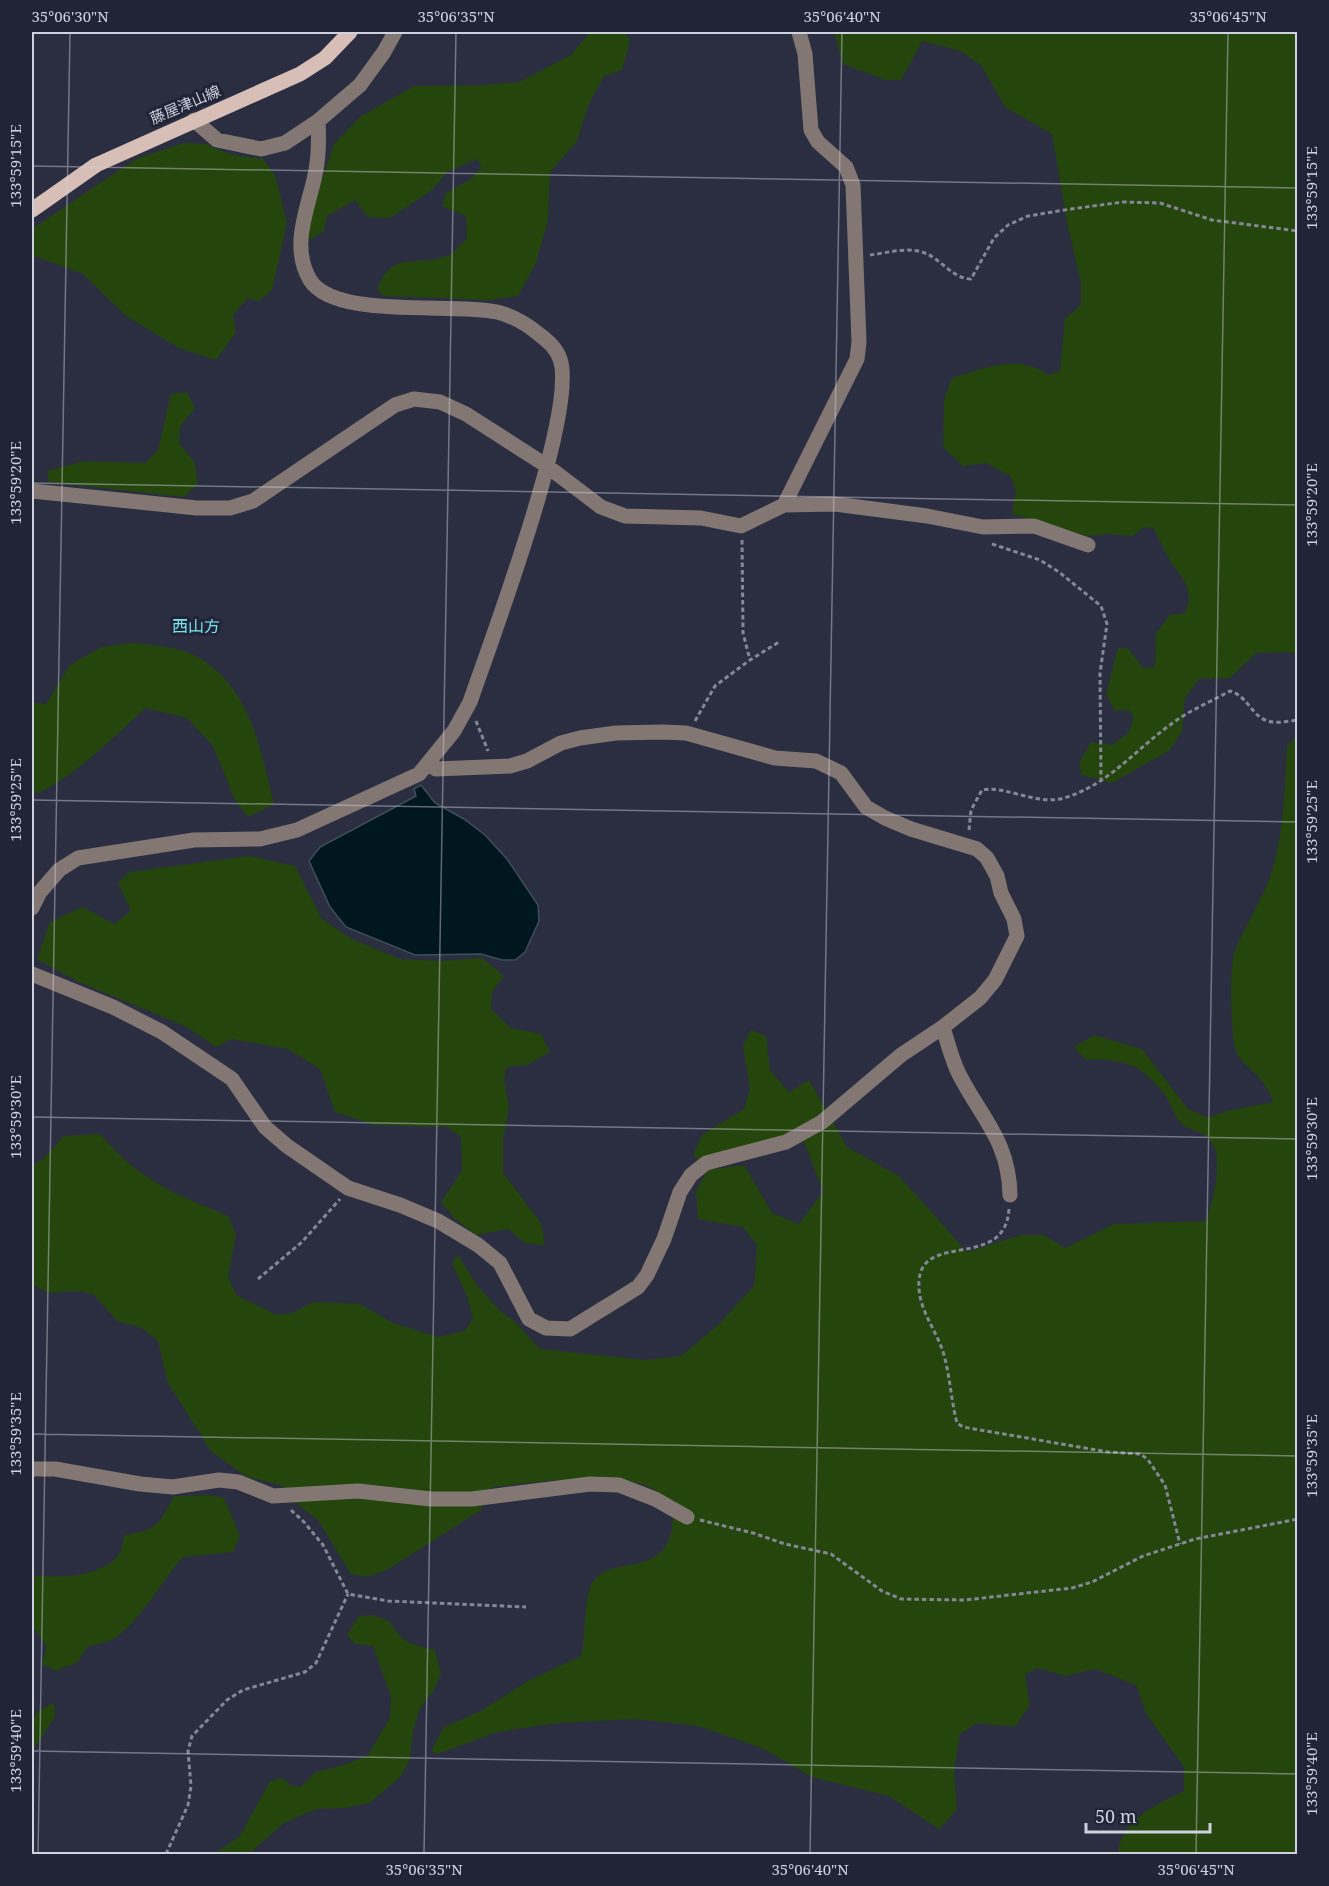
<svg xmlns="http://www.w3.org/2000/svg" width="1329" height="1886" viewBox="0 0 1329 1886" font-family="'Noto Serif','Noto Sans JP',serif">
<rect width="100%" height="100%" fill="#2b2e41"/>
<path fill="#24450c" d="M590,32h35l5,9 -8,29 -18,6 -17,32 -10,33 -27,31 -2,48 -12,43 -18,33 -28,4 -106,-4 -7,-7c17,-40 36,-21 70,-33 7,-2 14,-13 20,-18l-1,-22 -24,-10 4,-13 25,-14 11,-12 -6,-8 -29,13 -15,18 -42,28 -22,-1 -13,-17 -28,16 -3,15 -15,9 -2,-17 27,-79 26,-27 54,-31 71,-1 34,-3 52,-27z
M834,32h463v624l-6,-4 -35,1 -26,25 -31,1 -14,19 -3,33 -12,19 -58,33 -30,-8 -3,-12 12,-21 21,3 16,-12 6,-15 -5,-8 -14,1 -9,-16 12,-47h10l15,20 12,-1 1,-34 14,-18 15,-2c10,-22 -2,-34 -14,-51 -7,-11 -12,-23 -18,-35l-10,1 -11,8 -24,-2 -20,2 -76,-22 4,-24 -6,-14 -24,-13 -23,3 -20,-19 1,-47 8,-22c32,-10 67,-25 96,-3l12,-4 5,-52 16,-14v-22l-14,-60 -15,-89 -47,-27 -24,-42 -21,-14 -38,-10 -21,39h-15l-43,-16z
M184,143l22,1 26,11 31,4 12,16 12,48 -15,67 -13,11 -11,-3 -15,17 3,17 -20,28 -37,-12 -53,-32 -43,-42 -51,-19v-26l104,-70z
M187,392l8,16 -15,18 -1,17 16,20 3,21 -14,13 -135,-15 -2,-11 37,-10 61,2 13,-13 13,-56z
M130,643c23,2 50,3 71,16 50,30 60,93 73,145l-26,13 -14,-19 -21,-52 -26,-28 -42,-10c-20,20 -88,84 -113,86v-91l14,1 24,-39 32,-18z
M1297,735v1119h-179c3,-36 38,-48 66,-63v-24l-37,-52 -11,-30 -41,-16 -29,7 -29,-8 -12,7 5,30 -15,22 -38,-4 -17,11 -6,37 3,39 -18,19 -50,-33 -77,-19 -50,-29 -64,-22 -61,-7 -80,4 -60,9 -59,22 -7,-3 13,-24 37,-16 47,-30 53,-25c5,-21 3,-51 9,-68 14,-37 73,-6 82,-60 2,-9 2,-18 -4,-26 -7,-8 -16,-15 -26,-18 -50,-11 -100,-2 -150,3l-11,23 -94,60 -20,7 -16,-3 -33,-54 -22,-17 -13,-17 -38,-10 -34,-25 -43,-68 -10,-42 -18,-14 -23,-6 -24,-27 -18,-3 -26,2 -17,-9v-119l10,-5 22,-24 36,-2c40,47 73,59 128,82l8,19 -8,41 8,19 41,20 16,-2 20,-11 47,2 33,19 45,14 27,-6 8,-13 -6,-22 -15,-32 5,-10 20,31 23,26 14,10 26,28 105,11 36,-4 37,-31 36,-39 3,-41 -14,-18 -45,-8 -2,-29 12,-20 36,-5 28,48 27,11 24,-32 -17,-46 -13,-15 -23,10 -71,20 -6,-6 9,-20 42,-26 6,-21 -7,-42 8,-16 15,6 4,34 19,22 20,-12 38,67 52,29 68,76 54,-17h23l21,13 49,-24 92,-3c6,-17 14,-48 10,-67 -4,-25 -24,-20 -35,-31 -7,-8 -10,-20 -16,-28 -24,-31 -41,-37 -79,-35l-12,-13 20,-12 48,14 46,60 20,9 19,-7 46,-9c-6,-25 -36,-39 -38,-54 -4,-19 -7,-84 1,-100 12,-28 30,-54 38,-84 10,-37 11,-79 13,-118z
M249,856l46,10 27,53 30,20 48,20 41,2 41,-3 22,18 -12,16 -1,17 20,19 30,6 9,18 -23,13 -21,2 -2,13 5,28 -6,31v34l38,50 4,22 -20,-2 -17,-14 -32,6 -22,-17 -13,-16 21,-31 -1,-34 -14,-10 -72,-2 -40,-13 -15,-43 -32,-20 -56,-10 -16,8 -29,-20 -108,-45 -42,-23 13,-37 32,-15 32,17 17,-13 -13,-28 11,-11z
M210,1495l14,3 16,38 -7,16 -50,5c-23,26 -41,62 -69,82 -7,4 -19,5 -27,8l-9,15 -22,9 -14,-7 5,-17 -12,-17 -3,-1v-54c26,3 65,3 85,-18 5,-5 6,-15 7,-22 35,-5 34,-10 50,-39z
M373,1615l16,6c12,21 23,24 46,29l6,24 -7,16 -14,18 -7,23 -3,28 -9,17 -31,27 -25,5 -29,1 -32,14 -35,31h-34l25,-18 30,-55 12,-3 10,8 9,1 15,-15 31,-8 21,-9 22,-37 1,-21 -18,-51 -18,-2 -8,-9 12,-19z
M54,1703l1,13 -23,36c-1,-25 -4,-39 22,-49z"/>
<path fill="#001720" stroke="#3e4f59" stroke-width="1.5" d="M421,785l14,18 29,16 21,16 22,24 31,46 1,16 -14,31 -10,8h-13l-21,-6 -66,1 -69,-28 -16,-20 -21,-46 11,-14 96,-51 -2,-7z"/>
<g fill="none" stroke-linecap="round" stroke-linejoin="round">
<path stroke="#858797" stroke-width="3" stroke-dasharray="4.5 3" stroke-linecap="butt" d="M870,255c16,-2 36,-8 52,-3 18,5 30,27 49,27l23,-41 14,-13 20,-9 43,-7 52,-7 37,1 52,17 86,11
M742,540l1,93 7,27
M992,544l48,16 19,12 42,34 6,18 -7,49 1,109
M476,721l12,30
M695,721l20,-35 35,-26 29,-18
M969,830l2,-20 11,-20c23,-5 55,16 82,8 44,-13 70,-47 106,-73 18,-14 40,-23 60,-34 18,5 21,25 38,30 8,3 21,0 30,-1
M1009,1209c-4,62 -87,22 -90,72 -2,28 18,49 25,74 6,22 7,45 13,68l6,4 145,25 33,2 7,6 17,25 15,59
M258,1279l44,-37 38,-43
M291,1510l13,12 19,23 25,49 40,7 138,6
M700,1520l53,13 32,11 46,10 51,37 19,8 64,1 107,-12 20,-6 51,-26 52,-17 103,-20
M166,1854l22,-49 3,-19 -3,-35 4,-15 35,-36 16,-10 62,-18 11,-9 32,-69"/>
<path stroke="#837773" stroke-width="15" d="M194,120l23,20 44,9 24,-6 33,-22 42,-36 24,-33 11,-20
M32,491l165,17h33l23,-7 142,-96 19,-6 26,3 26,12 81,52 54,41 24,9 76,2 40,8 43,-21 51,-1 92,12 56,11 51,-1 54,19
M784,505l73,-146 2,-17 -6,-157 -7,-18 -28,-25 -7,-12 -6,-76 -6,-22
M32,908l8,-16 19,-22 19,-12 116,-18 66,-1 37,-9 122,-56 35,-43 16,-29c21,-61 108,-292 90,-343 -4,-11 -11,-17 -20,-24 -13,-11 -26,-19 -43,-23 -44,-10 -162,8 -187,-32 -20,-34 -2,-71 5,-105 4,-18 4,-36 3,-54
M32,974l81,33 49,25 70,47 33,48 22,19 61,42 52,17 38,16 40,24 22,18 29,56 17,9 24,1 68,-42 9,-12 17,-36 16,-47 11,-17 15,-12 80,-21 36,-20 79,-67 42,-28 37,-29 15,-18 22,-44 -3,-17 -13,-26 -4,-17 -10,-18 -10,-9 -66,-20 -26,-11 -19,-11 -25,-34 -25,-12 -41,-3 -89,-25 -24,-1 -46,1 -36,5 -19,5 -34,18 -17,5 -74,3 -7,-4
M943,1027c5,17 9,34 17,49 23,44 49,66 50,119
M32,1469h23l85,15 33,3 46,-7 19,2 35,14 85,-5 73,8h41l118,-15 29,1 36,14 32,18"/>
<path stroke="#d7bfb7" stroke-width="15" d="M32,210l64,-45 204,-91 25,-16 25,-26"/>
</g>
<path fill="none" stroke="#cfd1de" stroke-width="1.5" stroke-opacity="0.45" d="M32,166l1266,22M32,483l1266,22M32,800l1266,22M32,1117l1266,22M32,1434l1266,22M32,1751l1266,23M38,1854l32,-1822M424,1854l32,-1822M810,1854l32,-1822M1196,1854l32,-1822"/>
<g text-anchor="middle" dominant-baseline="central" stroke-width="6" stroke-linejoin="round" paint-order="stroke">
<g font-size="15" fill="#cfd1de" stroke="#212437">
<text transform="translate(185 104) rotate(-23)">藤屋津山線</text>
</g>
<g font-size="16" fill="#79e3ef" stroke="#212437">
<text x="196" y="626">西山方</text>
</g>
</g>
<rect width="1329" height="1886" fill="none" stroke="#212437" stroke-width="66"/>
<path d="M1086 1823v9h124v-9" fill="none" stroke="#cfd1de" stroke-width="3"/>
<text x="1095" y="1823" font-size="18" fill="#cfd1de" stroke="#212437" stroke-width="4.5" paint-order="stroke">50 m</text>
<rect x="33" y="33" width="1263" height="1820" fill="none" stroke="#cfd1de" stroke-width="2"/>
<g font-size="15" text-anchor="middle" fill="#cfd1de">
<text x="70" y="22">35°06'30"N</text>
<text x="456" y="22">35°06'35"N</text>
<text x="842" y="22">35°06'40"N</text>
<text x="1228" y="22">35°06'45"N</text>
<text transform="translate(16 166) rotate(-90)" y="5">133°59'15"E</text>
<text transform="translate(1312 188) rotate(-90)" y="5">133°59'15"E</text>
<text transform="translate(16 483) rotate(-90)" y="5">133°59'20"E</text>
<text transform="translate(1312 505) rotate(-90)" y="5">133°59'20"E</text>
<text transform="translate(16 800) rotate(-90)" y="5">133°59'25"E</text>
<text transform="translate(1312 822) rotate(-90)" y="5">133°59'25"E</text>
<text transform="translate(16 1117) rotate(-90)" y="5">133°59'30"E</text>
<text transform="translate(1312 1139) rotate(-90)" y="5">133°59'30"E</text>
<text transform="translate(16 1434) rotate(-90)" y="5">133°59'35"E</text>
<text transform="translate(1312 1456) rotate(-90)" y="5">133°59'35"E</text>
<text transform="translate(16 1751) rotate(-90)" y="5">133°59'40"E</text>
<text transform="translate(1312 1774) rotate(-90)" y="5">133°59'40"E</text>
<text x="424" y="1875">35°06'35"N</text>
<text x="810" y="1875">35°06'40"N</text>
<text x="1196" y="1875">35°06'45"N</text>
</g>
</svg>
